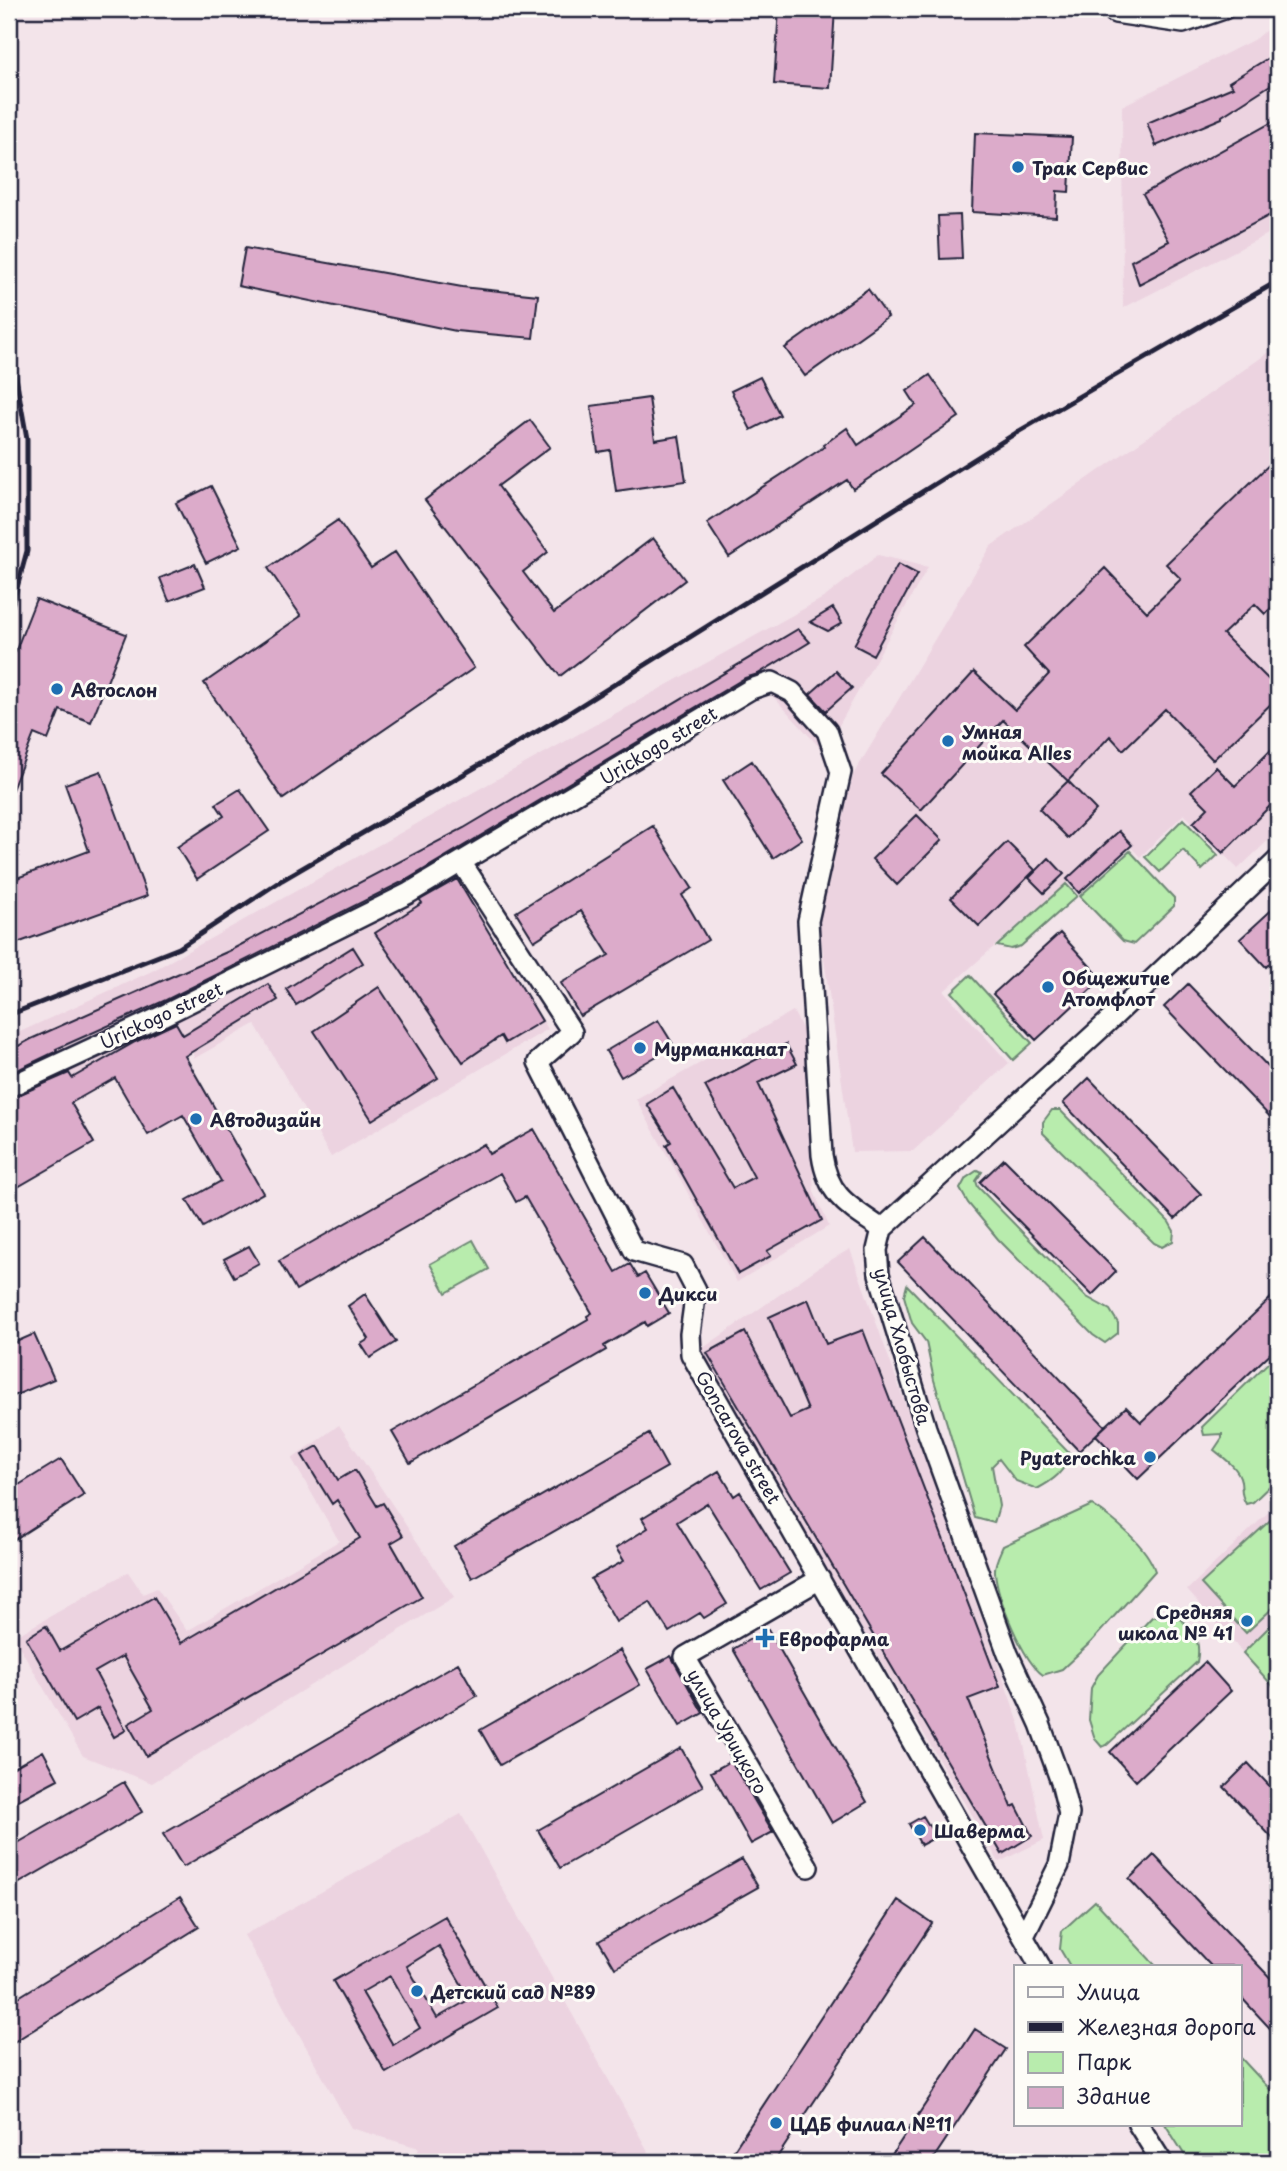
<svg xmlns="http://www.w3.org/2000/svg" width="1287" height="2171" viewBox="0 0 1287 2171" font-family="'Playpen Sans',sans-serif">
<rect width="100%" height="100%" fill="#f3e4ea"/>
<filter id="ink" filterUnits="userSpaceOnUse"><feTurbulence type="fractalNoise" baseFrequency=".0143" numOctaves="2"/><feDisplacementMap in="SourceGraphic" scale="14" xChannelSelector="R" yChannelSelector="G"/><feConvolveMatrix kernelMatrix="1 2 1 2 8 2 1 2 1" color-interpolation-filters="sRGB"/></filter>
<g filter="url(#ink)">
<path fill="#ecd3e0" d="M9,9h163v6l-163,-4z
M1278,20v209l-155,79 -1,-202 135,-68z
M1278,346v485l-40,38 -54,-55 -44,43 -10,-11 -51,47 -11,-12 -124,110 65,72 -96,88 -61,1 -33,-228 34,-149 138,-229z
M878,555l50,12 -104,185 -56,-61 -314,181 94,157 -217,128 -76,-133 -60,34 -10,-20 -176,99v-100l143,-66 673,-374z
M793,1011l13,25 8,156 15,34 -92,56 -101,-183z
M850,1249l170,477 24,114 -45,22 -300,-511 123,-86z
M339,1425l115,172 -302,186 -69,-27 -69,-119 114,-65 15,22 14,-6 30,43 152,-90 -47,-82z
M1278,1503v189l-91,-102z
M461,1814l130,234 63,114h-241l6,-14 -68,-20 -107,-193z"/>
<path fill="#b8ecad" stroke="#6d8774" stroke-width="2" d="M1183,819l35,36 -16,15 -19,-20 -23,22 -15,-15z
M1130,851l44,47v8l-40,38 -11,-3 -43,-45z
M1066,884l11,12 -56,50 -10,3 -14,-3z
M970,975l62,68 -19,17 -61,-68z
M1052,1110h8l109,112 5,9 -1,10 -11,6 -8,-4 -111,-110v-11z
M978,1170l4,2 -6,9 2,6 107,109 25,14 8,13v10l-13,10 -12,-8 -95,-96 -30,-36 -8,-14 6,-11z
M473,1240l16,29 -43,24 -16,-29z
M907,1285l162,168c-2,18 -17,28 -32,36l-21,-8 -17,-22 -7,7 7,40 -5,17 -19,-5 -41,-138 -8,-38 -14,-19 -8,-27z
M1278,1353v125l-25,24 -7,2c-5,-9 -4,-13 -5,-23 -2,-13 -17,-23 -27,-31l8,-12v-4l-18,1 -2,-8z
M1092,1505c22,14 55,41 63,66l-64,71 -29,27 -19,6c-20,-14 -46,-78 -48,-103 -1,-8 5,-19 8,-26z
M1278,1513v90l-32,30 -45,-49z
M1172,1614c20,12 30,24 25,48l-90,83 -5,2 -7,-8 -6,-19 2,-32 7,-13 54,-58z
M1278,1618v74l-35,-39z
M1095,1901l61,65h-86l-10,-17 2,-18z
M1240,2057l38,41v64h-89l-24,-38h75z"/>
<path fill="#dcabca" stroke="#22223b" stroke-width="2" fill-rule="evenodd" d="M779,9h56l-5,79 -56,-4z
M1278,52v28l-56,36v2l-66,28 -9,-23 86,-36 -4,-5z
M1278,119v92l-139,73 -8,-23 38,-20 -26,-47z
M975,133l97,4 -3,55 -12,-1 -1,26 -84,-5z
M960,215l2,43 -22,1 -2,-43z
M245,248l217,39 76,8 -5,43 -77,-7 -218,-45z
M868,289l20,28 -83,59 -20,-28z
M930,375l29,42 -106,72 -6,-9 -118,77 -22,-34 117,-76 -1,-2 24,-17 11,17 58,-40 -9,-14z
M760,377l20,38 -29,15 -20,-39z
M649,398l6,42 24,-4 7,45 -70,10 -6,-41 -12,2 -7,-46z
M530,420l20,27 -52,39 50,66 -25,20 31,41 99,-75 32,42 -125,96 -135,-176z
M1278,456v145l-13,13 -10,-10 -32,30 55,55v8l-65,63 -48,-51 -42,41 -13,-14 -42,45 -65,-61 -82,90 -40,-36 93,-102 41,38 34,-36 -25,-27 81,-79 42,44 34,-33 -15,-15z
M211,486l30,60 -35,17 -30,-60z
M338,520l33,48 24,-16 79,116 -191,131 -79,-116 97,-67 -33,-48z
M195,564l10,23 -36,14 -9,-23z
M898,564l19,10 -44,81 -19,-10z
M36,599l90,35 -35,88 -31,-12 -12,30 -14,-6 -24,61 -1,-127z
M833,608l9,15 -14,8 -18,-9z
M798,629l12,13 -52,32 -13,4 -337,201 -242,121 -110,49 1,2 -48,23v-23l22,-12 198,-88 235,-123z
M836,671l16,17 -26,23 -16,-17z
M1278,743v55l-55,55 -30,-30 15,-15 -17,-17 25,-24 19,19z
M752,761l50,78 -29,19 -50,-78z
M101,771l46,125 -138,50v-65l80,-30 -24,-67z
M1068,781l28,29 -28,28 -29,-29z
M240,789l29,42 -72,48 -20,-32 47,-31 -8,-12z
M917,815l25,25 -45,45 -25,-26z
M653,826l39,62 -10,7 26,45 -128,76 -19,-33 48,-28 -28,-44 -47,30 -18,-29z
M1119,831l13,14 -53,48 -12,-14z
M1007,842l28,28 -56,56 -28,-28z
M1049,858l15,16 -20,19 -15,-15z
M457,879l85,142 -37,22 -4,-7 -38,26 -88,-129 47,-30 -2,-3z
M1278,904v51l-12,12 -26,-28z
M1060,933l42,46 -66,61 -43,-46z
M353,947l10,16 -67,42 -10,-16z
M268,984l10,16 -93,56 78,137 -60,34 -16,-27 34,-19 -38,-66 -35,20 -33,-57 -44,25 23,40 -85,49v-93l60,-26 3,5 63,-36 41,-19 7,12z
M1188,984l90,93v48l-114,-118z
M379,987l59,91 -66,42 -58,-89z
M658,1020l16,26 -53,31 -15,-26z
M786,1044l11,20 -39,19 64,137 -55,31 4,5 -33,18 -72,-129 5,-3 -24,-38 26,-16 60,100 21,-11 -49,-91z
M1089,1078l112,116 -26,25 -112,-116z
M534,1129l82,143 14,-8 8,13 7,-4 24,40 -22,13 -2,-4 -41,24 2,4 -196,113 -18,-31 196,-113 -1,-3 5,-3 -67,-116 -9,5 -16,-29 -204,117 -17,-29 205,-117 5,10z
M1004,1159l112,112 -24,24 -112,-113z
M925,1237l180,189 -26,25 -181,-189z
M249,1246l10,17 -25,14 -10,-18z
M1278,1291v55l-140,133 -42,-44 30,-28 15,15z
M365,1294l31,48 -26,16 -9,-14 8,-5 -21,-33z
M808,1299l18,45 37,-14 137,357 -32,12 44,108 4,-2 16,31 -30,18 -295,-501 38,-21 45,86 18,-8 -39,-93z
M34,1334l20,45 -45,19v-53z
M649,1434l18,33 -195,111 -18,-32z
M318,1446l20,34 17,-10 22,36 6,-3 20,33 -12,7 31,54 -276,159 -18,-32 25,-15 -30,-53 -28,16 31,58 -12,7 -16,-29 -24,14 -48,-84 20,-12 14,25 94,-54 27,46 179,-105 -23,-38 -5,4 -30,-49z
M61,1459l23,36 -75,48v-52z
M719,1471l15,25 6,-4 50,81 -29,17 -54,-87 -30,19 50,82 -23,14 -4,-5 -31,19 -19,-30 -34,20 -25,-43 33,-18 -8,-13 32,-20 -6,-10z
M768,1629l99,173 -35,21 -99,-174z
M620,1650l20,35 -140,80 -20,-35z
M671,1656l32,57 -23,13 -33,-57z
M1205,1662l26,29 -95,90 -26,-29z
M458,1663l19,33 -294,171 -20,-33z
M681,1748l22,38 -143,82 -22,-38z
M43,1751l15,28 -49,26v-35z
M731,1761l42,71 -22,12 -40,-72z
M1248,1763l30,32v49l-54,-57z
M124,1782l18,30 -133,77v-41z
M923,1816l13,21 -15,8 -12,-21z
M1154,1855l124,131v51l-38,-41v-30h-29l-82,-87z
M742,1859l16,28 -143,81 -16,-27z
M180,1897l19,30 -190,118v-42z
M898,1900l34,23 -152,230 -6,9h-48z
M445,1916l53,92 -112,65 -53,-92zM439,1946l31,53 -33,19 -30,-52zM390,1976l30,52 -27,17 -31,-53z
M975,2029l31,20 -75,113h-44z"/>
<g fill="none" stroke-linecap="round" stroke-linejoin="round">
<defs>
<path id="minor" d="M1115,9v4l68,10 41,-14
M461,862l111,170 -34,30 96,189 49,14 13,25 -6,44 1,20 349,612
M9,1087l153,-71 247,-123 342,-204 21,-7 20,10 35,39 14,41 -33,149 14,234c6,42 28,52 60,74
M808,1867l-123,-210 135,-78
M1024,1936l35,-71 10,-51 -8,-32 -21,-58 -32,-70 -82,-226 -47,-154 -2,-24 5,-21 228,-209 168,-160
M1138,2124l24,38"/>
</defs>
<use href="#minor" stroke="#22223b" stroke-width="24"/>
<use href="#minor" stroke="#fdfcf7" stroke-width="19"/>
<path stroke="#22223b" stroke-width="5" d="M9,338l18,101v112l-18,66
M9,1015l170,-67 103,-68 285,-166 449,-281 262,-152"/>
</g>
</g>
<g fill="#1f6fb2" stroke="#fdfcf7" stroke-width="2.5">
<circle cx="1018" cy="167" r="7"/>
<circle cx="57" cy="689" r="7"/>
<circle cx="948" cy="741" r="7"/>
<circle cx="1048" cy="987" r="7"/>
<circle cx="640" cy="1048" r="7"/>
<circle cx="196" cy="1119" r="7"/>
<circle cx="645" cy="1293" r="7"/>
<circle cx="1150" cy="1457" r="7"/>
<circle cx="1247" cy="1621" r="7"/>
<path d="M761.5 1627.5h7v7h7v7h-7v7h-7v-7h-7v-7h7z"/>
<circle cx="920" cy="1830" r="7"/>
<circle cx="417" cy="1991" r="7"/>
<circle cx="776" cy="2123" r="7"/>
</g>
<g text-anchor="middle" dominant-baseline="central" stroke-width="6" stroke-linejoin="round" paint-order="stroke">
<g font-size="18" font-weight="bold" fill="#22223b" stroke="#fdfcf7" text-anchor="start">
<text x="1032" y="167">Трак Сервис</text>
<text x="71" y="689">Автослон</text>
<text x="962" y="731">Умная<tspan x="962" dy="21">мойка Alles</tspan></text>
<text x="1062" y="977">Общежитие<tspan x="1062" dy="21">Атомфлот</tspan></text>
<text x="654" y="1048">Мурманканат</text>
<text x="210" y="1119">Автодизайн</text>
<text x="659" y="1293">Дикси</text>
<text x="1136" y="1457" text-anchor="end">Pyaterochka</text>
<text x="1233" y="1611" text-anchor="end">Средняя<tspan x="1233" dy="21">школа № 41</tspan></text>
<text x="779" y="1638">Еврофарма</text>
<text x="934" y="1830">Шаверма</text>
<text x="431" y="1991">Детский сад №89</text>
<text x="790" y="2123">ЦДБ филиал №11</text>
</g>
<g font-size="18" fill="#22223b" stroke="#fdfcf7">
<text transform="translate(658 745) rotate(-31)">Urickogo street</text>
<text transform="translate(161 1015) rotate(-25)">Urickogo street</text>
<text transform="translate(903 1346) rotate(74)">улица Хлобыстова</text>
<text transform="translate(739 1437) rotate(60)">Goncarova street</text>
<text transform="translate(728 1731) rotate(60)">улица Урицкого</text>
</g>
</g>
<rect width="1287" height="2171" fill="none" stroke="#fdfcf7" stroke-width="35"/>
<rect x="18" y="18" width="1252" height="2136" fill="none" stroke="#22223b" stroke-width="2.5" filter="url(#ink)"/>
<rect x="1014" y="1965" width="228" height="161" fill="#fdfcf7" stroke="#a5a5ac" stroke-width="2"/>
<rect x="1028" y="1987" width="35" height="10" fill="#fdfcf7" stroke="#a5a5ac" stroke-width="2"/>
<text x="1077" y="2000" font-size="21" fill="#22223b">Улица</text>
<rect x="1028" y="2022" width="35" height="10" fill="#22223b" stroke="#a5a5ac" stroke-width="2"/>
<text x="1077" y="2035" font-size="21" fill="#22223b">Железная дорога</text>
<rect x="1028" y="2052" width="35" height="21" fill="#b8ecad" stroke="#a5a5ac" stroke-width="2"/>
<text x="1077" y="2070" font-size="21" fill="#22223b">Парк</text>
<rect x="1028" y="2087" width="35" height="21" fill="#dcabca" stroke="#a5a5ac" stroke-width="2"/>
<text x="1077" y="2104" font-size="21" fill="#22223b">Здание</text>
</svg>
